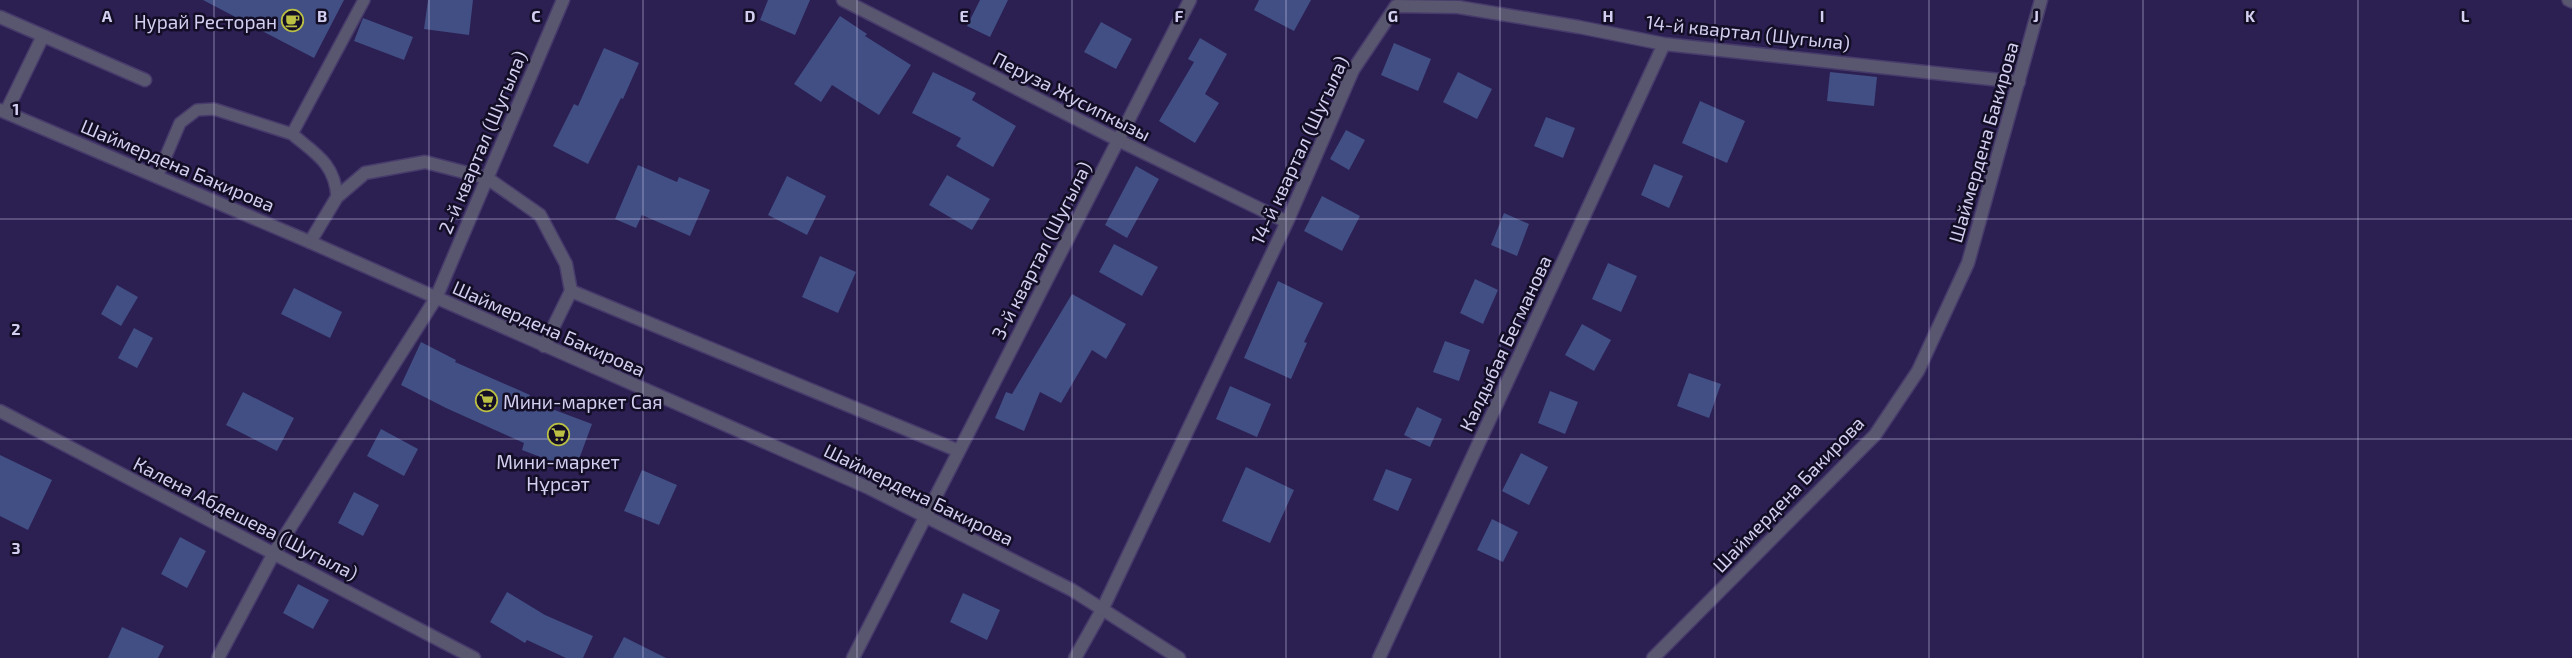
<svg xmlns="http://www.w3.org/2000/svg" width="2572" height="658" viewBox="0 0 2572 658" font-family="'Exo 2',sans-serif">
<rect width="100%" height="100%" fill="#2c1f52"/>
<path fill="#414f84" d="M203,0h141l-30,58z
M428,0h45l-4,35 -45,-6z
M768,0h42l-15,35 -35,-15z
M980,0h28l-18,37 -23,-11z
M1259,0h52l-17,31 -40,-21z
M840,16l27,18 -2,2 46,29 -32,50 -47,-30 -11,17 -27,-18z
M363,18l50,19 -9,23 -50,-19z
M1101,22l31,17 -16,30 -32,-17z
M1200,38l27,16 -22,40 14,9 -24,40 -36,-22 35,-59 -6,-3z
M1394,43l37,16 -13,32 -37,-16z
M604,48l35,15 -16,36 -2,-1 -33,66 -35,-18 21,-42 4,2z
M933,72l43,21 -4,7 44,26 -23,41 -37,-21 5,-8 -49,-25z
M1458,72l34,17 -15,30 -34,-17z
M1830,72l47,5 -3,29 -47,-5z
M1700,101l45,20 -18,42 -45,-20z
M1546,117l29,11 -12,30 -29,-12z
M1346,130l19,10 -16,30 -19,-11z
M1654,164l29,12 -14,32 -28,-13z
M638,165l39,17 2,-5 31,13 -20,46 -48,-21 -6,13 -21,-9z
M1136,166l23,13 -32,59 -22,-13z
M947,175l43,24 -18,31 -43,-25z
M787,176l39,20 -19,39 -39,-20z
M1322,196l38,20 -18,35 -38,-20z
M1504,213l25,11 -12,32 -26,-11z
M1114,244l44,23 -16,29 -43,-24z
M820,256l36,16 -18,41 -36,-16z
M1608,263l29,13 -16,36 -29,-13z
M1475,279l23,11 -15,34 -23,-11z
M1278,281l45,22 -19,39 3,1 -16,36 -47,-21z
M117,285l21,12 -17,29 -20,-12z
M294,288l48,24 -12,26 -49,-24z
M1072,294l54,30 -20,35 -14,-9 -31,53 -21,-11 -16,39 -29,-13 11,-26 6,2z
M1582,324l29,16 -17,31 -29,-16z
M134,328l19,10 -16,30 -19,-10z
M1445,341l25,9 -11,31 -26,-9z
M421,342l35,18 -1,2 75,33 -2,5 64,24 -17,46 -53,-20 2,-7 -78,-35 -45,-23z
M1689,373l32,11 -12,34 -32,-12z
M1230,386l41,18 -14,33 -41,-18z
M1550,391l28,11 -13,32 -27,-11z
M243,392l51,26 -17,33 -51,-26z
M1417,407l25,12 -12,28 -26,-12z
M381,429l37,20 -14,27 -37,-20z
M1521,453l27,14 -19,38 -27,-14z
M0,455l52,25 -24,50 -28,-14z
M1246,467l48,23 -24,53 -48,-22z
M1386,469l26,10 -14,32 -25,-11z
M642,470l35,15 -18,40 -35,-14z
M354,492l25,13 -16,31 -25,-13z
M1492,519l26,13 -15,30 -26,-12z
M180,537l26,14 -19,37 -26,-14z
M298,584l31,16 -16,29 -30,-16z
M507,592l38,23 48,21 -10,22h-17l-39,-18 -2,3 -35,-21z
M963,593l37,17 -13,30 -37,-18z
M122,627l42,19 -6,12h-50z
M624,637l42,21h-53z"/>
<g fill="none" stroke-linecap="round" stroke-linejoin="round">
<defs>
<path id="service" d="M2568,0l4,2
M292,134c24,20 43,30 45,63
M157,177l23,-54 17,-13 17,-1 78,25 72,-134"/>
<path id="minor" d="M843,0l275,140 169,82
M0,17l145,63
M6,112l37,-76
M310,242l27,-45 28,-24 60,-11 62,16 53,37 26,49 5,27 -27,55
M571,291l388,160
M0,411l474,247
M218,658l56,-105 162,-255 127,-298
M853,658l337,-658
M1075,658l27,-48 185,-388 66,-152 43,-64 62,1 121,20 85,17 355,38
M1379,658l285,-614"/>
<path id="tertiary" d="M0,110l310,132 559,246 203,102 107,68
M1653,658l222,-223 43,-64 50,-108 73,-263"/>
</defs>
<use href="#service" stroke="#473b6b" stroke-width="14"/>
<use href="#minor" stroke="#473b6b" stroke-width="15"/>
<use href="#tertiary" stroke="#473b6b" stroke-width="15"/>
<use href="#service" stroke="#59566f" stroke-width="11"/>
<use href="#minor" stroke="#59566f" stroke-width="12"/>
<use href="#tertiary" stroke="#59566f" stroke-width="12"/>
</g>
<path fill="none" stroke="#d3cff0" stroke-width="1" stroke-opacity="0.55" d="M214,0v658M429,0v658M643,0v658M857,0v658M1072,0v658M1286,0v658M1500,0v658M1715,0v658M1929,0v658M2143,0v658M2358,0v658M0,219h2572M0,439h2572"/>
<defs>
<symbol id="cafe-ring" viewBox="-11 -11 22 22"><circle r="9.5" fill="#130e25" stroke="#bbc044" stroke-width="1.5"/><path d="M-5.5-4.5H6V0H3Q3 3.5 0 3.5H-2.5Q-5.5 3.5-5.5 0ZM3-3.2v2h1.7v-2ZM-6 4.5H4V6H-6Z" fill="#bbc044"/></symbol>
<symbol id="supermarket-ring" viewBox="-11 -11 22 22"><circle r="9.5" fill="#130e25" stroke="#bbc044" stroke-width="1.5"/><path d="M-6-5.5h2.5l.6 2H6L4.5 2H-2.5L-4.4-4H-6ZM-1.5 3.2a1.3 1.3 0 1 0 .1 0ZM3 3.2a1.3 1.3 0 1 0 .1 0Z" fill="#bbc044"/></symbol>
</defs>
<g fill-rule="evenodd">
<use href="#cafe-ring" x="280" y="8" width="25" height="25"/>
<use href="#supermarket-ring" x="474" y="388" width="25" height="25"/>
<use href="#supermarket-ring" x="546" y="422" width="25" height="25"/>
</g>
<g text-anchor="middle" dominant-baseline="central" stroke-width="5" stroke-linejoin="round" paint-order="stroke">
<g font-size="19" fill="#d3cff0" stroke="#130e25" text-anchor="end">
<text x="277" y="21">Нурай Ресторан</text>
<text x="503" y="401" text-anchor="start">Мини-маркет Сая</text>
<text x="558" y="461" text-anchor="middle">Мини-маркет<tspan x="558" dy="22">Нұрсәт</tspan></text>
</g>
<g font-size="19" fill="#d3cff0" stroke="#130e25">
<text transform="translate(1748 32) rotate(6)">14-й квартал (Шугыла)</text>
<text transform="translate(1072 96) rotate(27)">Перуза Жусипкызы</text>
<text transform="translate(482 142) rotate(-67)">2-й квартал (Шугыла)</text>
<text transform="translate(1983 142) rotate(-74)">Шаймердена Бакирова</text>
<text transform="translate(1299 150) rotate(-65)">14-й квартал (Шугыла)</text>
<text transform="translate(178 165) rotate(23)">Шаймердена Бакирова</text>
<text transform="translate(1041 250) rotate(-63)">3-й квартал (Шугыла)</text>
<text transform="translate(549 328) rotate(24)">Шаймердена Бакирова</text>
<text transform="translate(1505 343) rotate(-65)">Калдыбая Бегманова</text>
<text transform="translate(919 494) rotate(26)">Шаймердена Бакирова</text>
<text transform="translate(1788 494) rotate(-46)">Шаймердена Бакирова</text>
<text transform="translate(246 518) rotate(27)">Калена Абдешева (Шугыла)</text>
</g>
</g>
<g font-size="16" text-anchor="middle" font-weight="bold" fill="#d3cff0" stroke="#130e25" stroke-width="5" stroke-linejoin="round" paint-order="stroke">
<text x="107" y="22">A</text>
<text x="322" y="22">B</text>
<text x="536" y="22">C</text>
<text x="750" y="22">D</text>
<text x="964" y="22">E</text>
<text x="1179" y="22">F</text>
<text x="1393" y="22">G</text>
<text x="1608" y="22">H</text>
<text x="1822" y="22">I</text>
<text x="2036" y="22">J</text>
<text x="2250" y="22">K</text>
<text x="2465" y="22">L</text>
<text x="16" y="115">1</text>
<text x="16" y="335">2</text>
<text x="16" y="554">3</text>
</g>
</svg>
